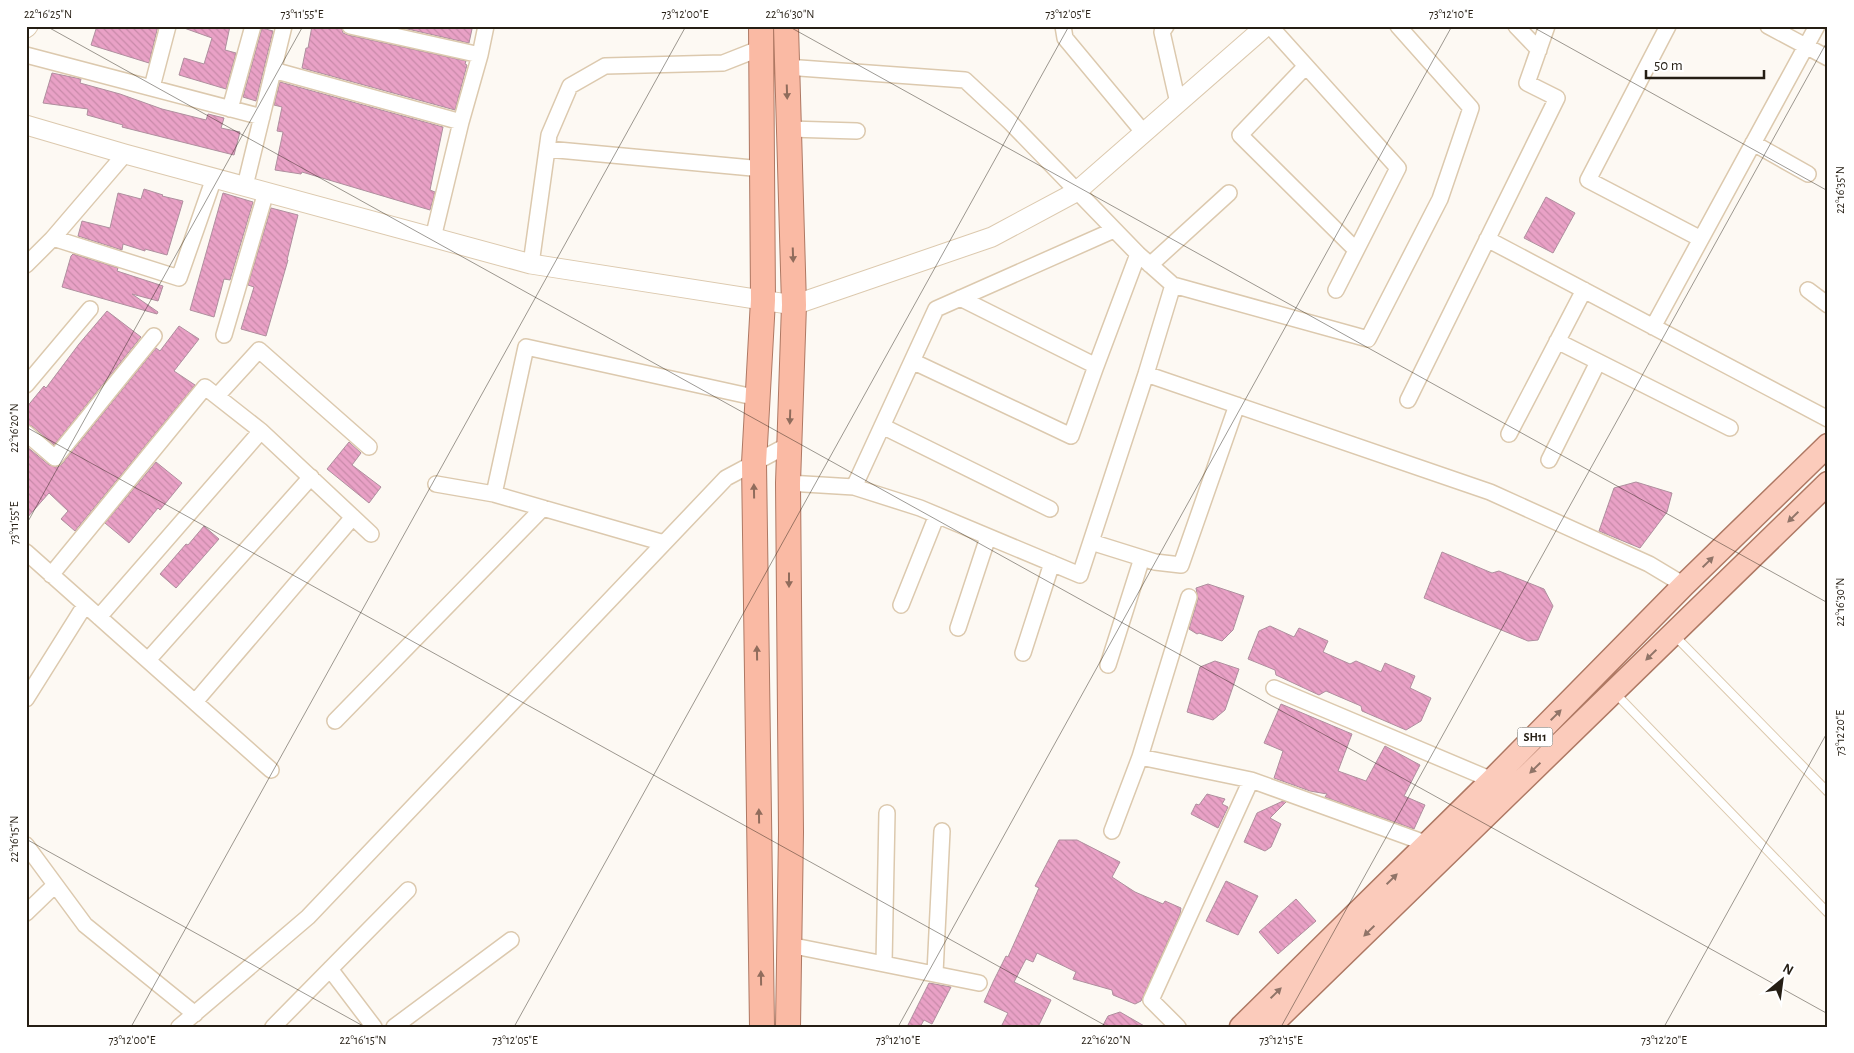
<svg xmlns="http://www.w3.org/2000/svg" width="1854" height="1053" viewBox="0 0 1854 1053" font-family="'Alegreya Sans',sans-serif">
<defs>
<pattern id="building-back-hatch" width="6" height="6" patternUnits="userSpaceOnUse" patternTransform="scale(1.25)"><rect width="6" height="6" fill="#e9a1c6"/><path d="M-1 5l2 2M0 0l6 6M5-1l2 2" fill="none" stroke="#c88aa9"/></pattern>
</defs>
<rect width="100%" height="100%" fill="#fdf9f3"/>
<path fill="url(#building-back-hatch)" stroke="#af8f9e" d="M97,26h61l-9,37 -58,-18z
M184,26h46l-5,24 11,3 -10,36 -47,-14 5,-17 20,6 8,-26 -28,-10z
M312,26h29l2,7 5,2 118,26 -1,3 2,1 -12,45 -153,-42 4,-20h2z
M394,26h69l9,3 -3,14z
M262,28l11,3 -17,70 -13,-4z
M52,73l29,6 -1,4 40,11 42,15 44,11 2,-6 16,4 -3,10 19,4 -6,23 -112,-28 1,-2 -36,-10 1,-6 -45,-6z
M280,82l163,45 -13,63 5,2 -5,18 -128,-38 -1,2 -26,-4 8,-38 -6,-1 5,-24 -8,-2z
M144,189l19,6 -1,1 21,5 -16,54 -22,-6v2l-22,-7 -1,6 -44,-14 4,-15 28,7 8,-35 23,6z
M223,193l30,9 -23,78 -6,-1 -10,38 -24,-7z
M1546,197l29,16 -22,40 -29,-15z
M271,208l27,7 -11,45h1l-22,76 -25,-7 13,-42 -6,-2z
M73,254l45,14 -1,3 46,15 -5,15 -26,-7 26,18 -1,2 -95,-27 9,-31z
M107,311l34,26 -87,108 -22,-19 -6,-2v-16l18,-22 2,2 33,-44z
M179,326l20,13 -25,32 21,14 -120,146 -14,-12 7,-8 -19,-18 -23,26v-73l23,19 9,2 4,-3 94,-116 4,3z
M349,442l12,11 -9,12 29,22 -12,16 -42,-34z
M156,462l26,21 -22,27 -2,-2 -29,35 -24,-20z
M1636,482l36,11 -5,19 -27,36 -41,-17 15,-43z
M204,526l15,13 -43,49 -16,-14 26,-30 2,1z
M1442,552l50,21 7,-2 45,18 9,17 -15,34 -10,1 -104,-43z
M1208,584l36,12 -11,34 -11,11 -23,-8 -2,1 -8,-5 9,-30 -2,-11z
M1270,626l24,11 5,-9 29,13 -5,11 27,12 6,-3 25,11 4,-9 30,13 -5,12 21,10 -10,23 -15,9 -44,-19 -1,-5 -35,-15 -7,4 -43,-20 -1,-5 -27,-11 11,-28z
M1215,661l24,8 -14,41 -12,10 -26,-8 13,-45z
M1281,704l71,30 -14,37 28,10 19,-35 35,19 -16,31 21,9 -11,24 -89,-32 2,-3 -17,-3 -36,-13 9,-27 -19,-8z
M1207,794l18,5 -3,5 6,3 -10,21 -27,-14 5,-10 3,1z
M1283,801l3,1 -16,16 11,6 -10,23 -6,4 -21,-9 13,-29z
M1059,840h18l43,22 -8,15 23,15 28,12 2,-3 16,7 -1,6 -39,87 -6,3 -22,-9 -1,-5 -39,-11 3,-7 -39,-19 -4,9 -7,-3 -12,23 37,18 -13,27h-37l7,-14 -24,-11 9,-20 13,-26 2,1 31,-69 -4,-2z
M1226,881l32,15 -20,39 -32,-14z
M1296,899l20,22 -38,33 -19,-22z
M929,983l22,4 -19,37 -8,-4 -4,7h-13z
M1120,1012l26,15h-44l6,-11z"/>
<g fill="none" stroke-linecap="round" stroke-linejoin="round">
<defs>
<path id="service" d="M1674,635l154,157
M1615,693l213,220"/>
<path id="minor" d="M350,26l130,29
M1063,26l2,12 79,95
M1166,26l-4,6 16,71
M1270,26l128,142 -62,122
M1516,26l23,24
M1668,26l-80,154 113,59
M1768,26l60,32
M26,55l236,62
M1306,66l-66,69 116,115
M786,67l179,13 45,42 128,132 35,31 195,54 72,-140 31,-91 -73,-82
M273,70l188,52
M152,87l16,-61
M230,109l23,-83
M789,129l68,2
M1753,143l55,31
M547,149l216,20
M245,186l39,-160
M53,238l126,40 35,-100
M433,238l28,-116 19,-67 6,-29
M1487,239l341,180
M531,264l18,-129 21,-49 35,-20 118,-3 38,-15
M26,265l27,-27 72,-84
M1150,265l79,-72
M1808,290l20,15
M1653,327l164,-301
M224,335l42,-143
M1557,341l173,87
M912,361l159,75 25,-70 -136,-68
M1096,366l42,-112
M1146,374l344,118 159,72 35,21
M26,385l64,-76
M217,396l42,-46 110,97
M1408,400l149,-302 -30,-15 20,-57
M882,426l168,83
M26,433l29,25 99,-122
M1509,434l75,-144
M1549,460l49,-98
M788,483l66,4 82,-178 178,-79
M436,484l58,10 170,49
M854,487l66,21 160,67 66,-201 27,-89
M494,494l32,-147 232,51
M1091,542l64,20 26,3 56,-160
M26,552l245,218
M51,575l154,-188 56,44 110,103
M901,605l36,-90
M99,617l162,-186
M958,628l30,-91
M1023,653l29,-90
M148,660l163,-183
M1108,665l34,-107
M1274,688l218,92
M26,699l59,-94
M195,702l158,-185
M335,721l208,-213
M1140,757l49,-160
M1112,831l28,-74 111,23 177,64
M26,845l59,80 110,89
M26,913l29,-28
M789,945l190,38
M884,963l3,-150
M330,969l44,58
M935,973l7,-142
M179,1027l129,-110 418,-439 62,-33
M273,1027l135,-137
M394,1027l117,-87
M1178,1027l-27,-27 100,-220"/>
<path id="tertiary" d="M26,28l2,-2
M26,125l99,29 406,110 263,41 198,-68 84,-45 190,-166"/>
<path id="primary" d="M1241,1027l251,-247 192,-195 144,-140
M1269,1027l559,-544"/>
<path id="trunk" d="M761,26l2,274 -9,163 8,564
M786,26l8,279 -6,178 3,349 -3,195"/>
</defs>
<use href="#service" stroke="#dcc9ae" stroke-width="10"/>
<use href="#minor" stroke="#dcc9ae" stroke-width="18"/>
<use href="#tertiary" stroke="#dcc9ae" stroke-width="21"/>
<use href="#primary" stroke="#ae7863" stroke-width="25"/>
<use href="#trunk" stroke="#ae7863" stroke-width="26"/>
<use href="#service" stroke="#fff" stroke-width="8"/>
<use href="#minor" stroke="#fff" stroke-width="15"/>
<use href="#tertiary" stroke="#fff" stroke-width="19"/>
<use href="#primary" stroke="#fbcbbb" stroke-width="22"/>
<use href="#trunk" stroke="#fabaa4" stroke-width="24"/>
</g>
<defs><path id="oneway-solid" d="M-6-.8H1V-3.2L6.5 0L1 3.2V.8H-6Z" transform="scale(1.25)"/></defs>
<g fill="#906c5c">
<use href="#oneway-solid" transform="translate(787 92) rotate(88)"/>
<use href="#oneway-solid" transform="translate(793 255) rotate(88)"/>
<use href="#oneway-solid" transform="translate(790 417) rotate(92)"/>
<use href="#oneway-solid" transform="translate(754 491) rotate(-91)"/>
<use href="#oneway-solid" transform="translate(789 580) rotate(90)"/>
<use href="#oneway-solid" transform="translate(757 653) rotate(-91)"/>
<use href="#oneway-solid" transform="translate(759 816) rotate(-91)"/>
<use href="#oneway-solid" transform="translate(761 978) rotate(-91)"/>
</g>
<g fill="#907468">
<use href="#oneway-solid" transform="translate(1793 517) rotate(136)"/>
<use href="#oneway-solid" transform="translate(1708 562) rotate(-44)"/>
<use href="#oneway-solid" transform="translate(1651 655) rotate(136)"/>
<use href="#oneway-solid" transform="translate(1556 715) rotate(-45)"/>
<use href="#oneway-solid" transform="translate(1535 768) rotate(136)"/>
<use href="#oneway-solid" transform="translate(1392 879) rotate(-44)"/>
<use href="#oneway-solid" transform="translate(1369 931) rotate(136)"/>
<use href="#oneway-solid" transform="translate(1276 993) rotate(-44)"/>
</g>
<path fill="none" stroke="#251e14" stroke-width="1" stroke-opacity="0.45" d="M46,26l1782,988M788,26l1040,577M1531,26l297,165M26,427l1082,600M26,525l277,-499M26,839l339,188M131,1027l555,-1001M514,1027l555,-1001M898,1027l554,-1001M1281,1027l547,-987M1664,1027l164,-296"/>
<g text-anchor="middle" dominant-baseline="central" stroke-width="4.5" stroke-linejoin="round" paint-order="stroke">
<rect fill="#fff" stroke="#66625a" stroke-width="1" x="1517.5" y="727.5" width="35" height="19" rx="4"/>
<g font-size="12" font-weight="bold" fill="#251e14">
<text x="1535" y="737">SH11</text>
</g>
</g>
<rect width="1854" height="1053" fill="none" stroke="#ffffff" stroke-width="55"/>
<g transform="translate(1782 980) rotate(29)" stroke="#ffffff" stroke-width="4" paint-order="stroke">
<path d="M0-4L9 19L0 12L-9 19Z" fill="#251e14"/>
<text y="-8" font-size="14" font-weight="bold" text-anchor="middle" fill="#251e14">N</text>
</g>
<path d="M1646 70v8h118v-8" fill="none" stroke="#251e14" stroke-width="2.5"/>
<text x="1654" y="70" font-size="15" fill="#251e14" stroke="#ffffff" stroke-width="4" paint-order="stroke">50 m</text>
<rect x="28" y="28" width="1798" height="998" fill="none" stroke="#251e14" stroke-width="2"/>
<g font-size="12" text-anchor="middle" fill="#251e14">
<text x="48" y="18">22°16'25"N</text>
<text x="302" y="18">73°11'55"E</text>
<text x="685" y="18">73°12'00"E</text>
<text x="790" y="18">22°16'30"N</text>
<text x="1068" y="18">73°12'05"E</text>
<text x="1451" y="18">73°12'10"E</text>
<text transform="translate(1840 190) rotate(-90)" y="4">22°16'35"N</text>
<text transform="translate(14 428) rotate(-90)" y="4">22°16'20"N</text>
<text transform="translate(14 523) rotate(-90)" y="4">73°11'55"E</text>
<text transform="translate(1840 602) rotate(-90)" y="4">22°16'30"N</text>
<text transform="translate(1840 733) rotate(-90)" y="4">73°12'20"E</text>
<text transform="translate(14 839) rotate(-90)" y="4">22°16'15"N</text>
<text x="132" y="1044">73°12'00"E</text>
<text x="363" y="1044">22°16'15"N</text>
<text x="515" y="1044">73°12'05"E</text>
<text x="898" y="1044">73°12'10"E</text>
<text x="1106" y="1044">22°16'20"N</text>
<text x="1281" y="1044">73°12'15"E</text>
<text x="1664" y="1044">73°12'20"E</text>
</g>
</svg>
